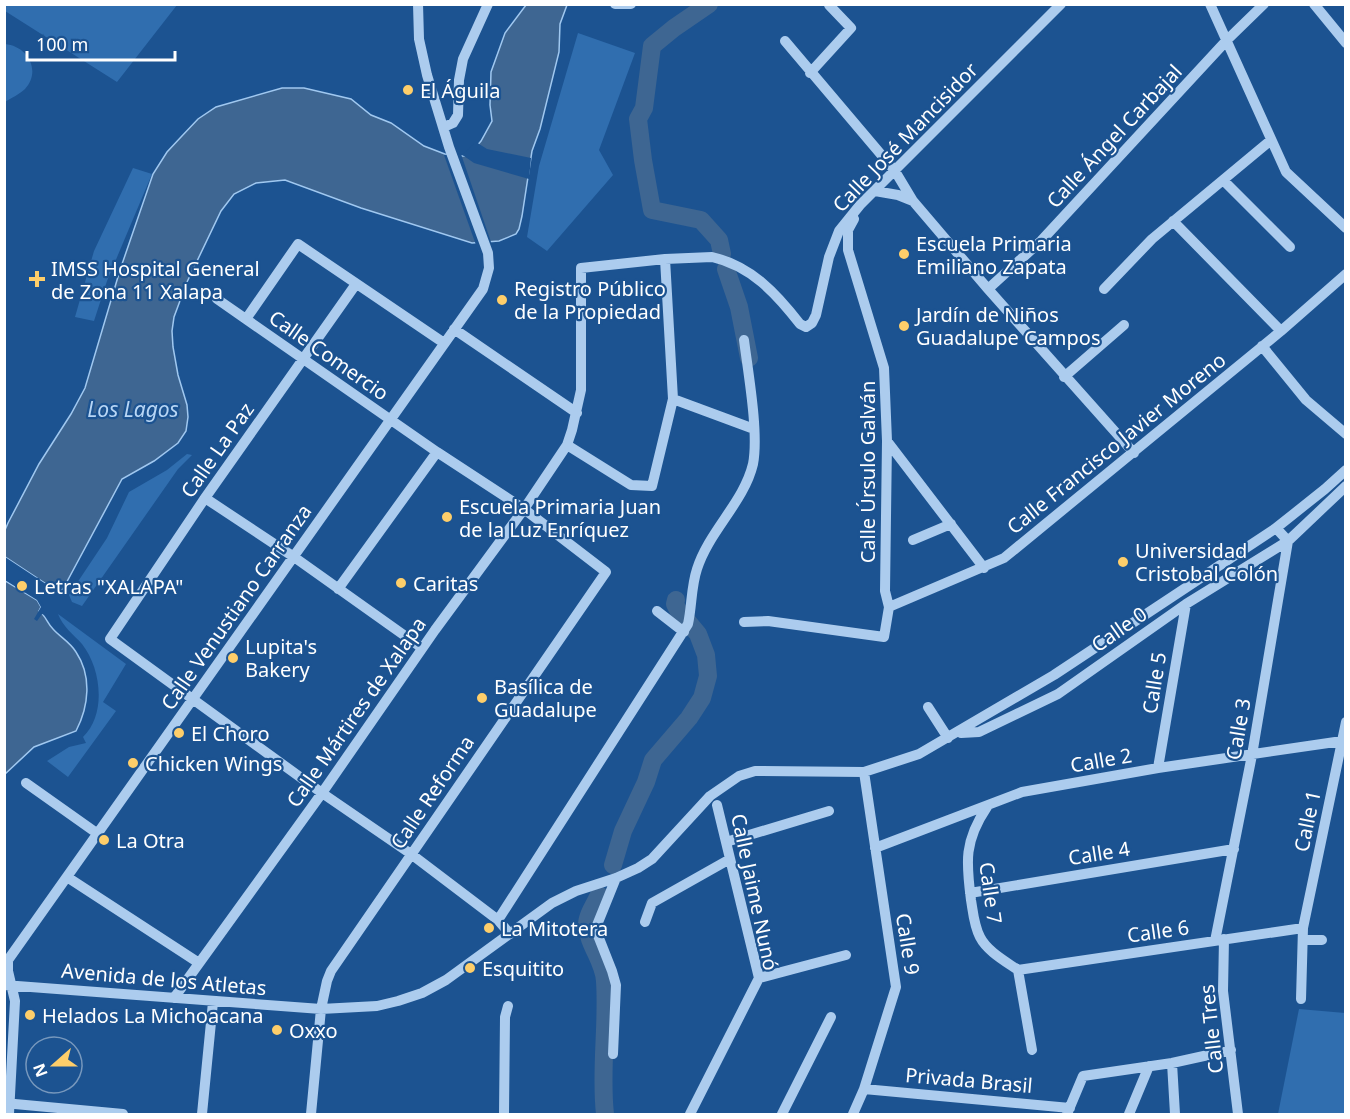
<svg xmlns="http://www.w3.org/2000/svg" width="1350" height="1119" viewBox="0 0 1350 1119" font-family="'Noto Sans',sans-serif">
<rect width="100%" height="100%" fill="#1c5391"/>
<path fill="#306eaf" d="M4,5l1,-1 172,1 -60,77 -112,-71z
M578,33l57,20 -36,97 14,25 -66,76 -20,-14 12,-71z
M5,44c22,2 37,26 20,45 -5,5 -14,9 -20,13z
M133,168l19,6 -45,107 -13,40 -19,-4 19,-66z
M187,454l5,1 -14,14 -96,137 -10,-4 -3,-7 38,-57 22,-46 38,-22z
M58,614l68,50 -23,38 13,9 -48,66 -21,-16 22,-14 17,-4 -3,-6c24,-23 18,-69 -1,-93 -9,-10 -19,-17 -24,-30z
M1299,1009l46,4v101h-67z"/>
<path fill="#3e6692" stroke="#a0c8f0" stroke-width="1.5" d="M526,5h41l-7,19 -1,28 -19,77 -8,22 -10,65 -3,13 -3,5 -17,7 -27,2 -111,-35 -76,-28 -29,3 -22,11 -13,17 -34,71 -13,35 -2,14 1,16 5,28 9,30 1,12 -2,14 -8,12 -24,18 -32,18 -59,110 -5,3 -53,-35v-27l3,-7 31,-59 32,-50 14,-26 35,-118 33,-96 14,-22 14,-15 17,-18 18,-12 66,-19h22l47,11 20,16 20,8 33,23 26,10h15l5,-2 11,-13 11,-20 -2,-16 1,-33 14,-39z
M4,580l33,20 4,7 -2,4c7,5 8,12 14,18 7,8 17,13 23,23 16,24 13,54 0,79l-42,16 -29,27z"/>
<path fill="#1c5391" d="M476,142l11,7 44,9 -2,21 -55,-16 -13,-9 31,91h-16l-32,-90 20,-2z
M5,557l53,35 -2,2 -52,-34z
M4,577l35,21 5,8 -2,5 5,2 -2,2 -3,-1 -5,7 -3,-2 7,-12 -4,-7 -32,-20z"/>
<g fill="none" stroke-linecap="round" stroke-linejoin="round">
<path stroke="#3e6692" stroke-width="18" d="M709,4l-35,24 -22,18 -8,62 -6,11 5,41 9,50 49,10 18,20 3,14
M726,269l13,38 10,51
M613,865l10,-34 23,-49 7,-22 36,-42 13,-20 6,-22 -2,-21 -8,-21 -20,-24 -3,-6 1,-4
M599,895c-4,9 -12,20 -12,30 1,20 17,36 18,56 3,45 -5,89 0,133"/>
<path stroke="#acccee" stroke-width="10" d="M615,4h16
M1210,4l76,168 60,56
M1314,4l32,39
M785,41l110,130 18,30
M810,73l41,-45 -22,-23
M444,127l9,-4 5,-8 1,-35 4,-21 25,-55
M1223,180l67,67
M875,191l23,4 15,6 75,88 146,164
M1173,221l108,110
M356,284l-151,214 -95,141 212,154 89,61 87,66 12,14
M988,289l53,-48 186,-201 37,-36
M1104,289l48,-50 119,-99
M217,299l220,153 87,57 82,63 -275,399 -4,10 -6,28 -10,105
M246,319l52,-75 146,99
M454,329l123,84
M1262,346l44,54 40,34
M1064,377l60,-52
M673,399l81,30
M887,441l97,127
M567,445l64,40 21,1 21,-87 -8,-140
M205,498l89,59 128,91
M913,540l38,-16
M338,589l99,-137
M889,607l115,-49 277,-227 65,-57
M657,611l27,21
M744,622l24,-1 116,16 5,-30 -4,-16 2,-150 -3,-73 -36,-118v-20l6,-11
M928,707l20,31
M961,733l18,-1 79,-38 128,-90 102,-63 58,-55
M1158,768l28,-164
M26,783l72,51
M987,807c-23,34 -21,55 -16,93 2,12 3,26 9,37 7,14 25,24 38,33
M726,842l103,-31
M875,848l147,-56 136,-24 184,-27
M67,877l132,86
M970,893l264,-44
M498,920l190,-296c4,-18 3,-37 9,-55 12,-38 47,-67 56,-105 6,-31 -5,-92 -9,-124
M645,922l7,-19 78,-44
M1224,939l-1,52 15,123
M1303,940h19
M1215,941l37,-186 36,-214 -12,-13
M1018,970l285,-42
M1018,970l14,80
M759,978l87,-23
M4,985l317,24 56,-3 21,-5 24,-8 24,-13 106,-77 24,-12 40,-13 22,-10 14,-9 58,-63 29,-20 16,-5 109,1 55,-18 135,-79 222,-147 49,-39 21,-19
M174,998l148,-205 113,-163 89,-121 43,-64 5,-15 9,-40v-122l84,-9 47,-2c39,9 64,36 88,67l6,3 6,-4 4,-8 13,-58 10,-26 21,-26 201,-201
M1301,999l2,-71 43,-206
M613,1054l3,-69 -4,-14 -15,-38v-8l19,-47
M1172,1063l3,51
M864,1089l206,19
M4,1103l119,11
M9,1114l6,-113 -7,-30v-11l475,-671 6,-21 -1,-15 -39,-106 -22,-72 -8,-36 -1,-35
M202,1114l11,-112
M504,1114l1,-97 3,-11
M690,1114l69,-136 -42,-173
M782,1114l49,-97
M853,1114l11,-25 32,-102 -32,-215
M1067,1114l16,-38 89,-13 59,-13
M1129,1114l20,-48"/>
</g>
<g fill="#fece6a" stroke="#1c5391" stroke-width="2">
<circle cx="408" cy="90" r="6"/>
<circle cx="904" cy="254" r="6"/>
<path d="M34 270h6v6h6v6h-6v6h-6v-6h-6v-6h6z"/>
<circle cx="502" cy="300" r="6"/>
<circle cx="904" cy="326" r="6"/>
<circle cx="447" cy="517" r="6"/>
<circle cx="1123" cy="562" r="6"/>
<circle cx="401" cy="583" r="6"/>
<circle cx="22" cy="586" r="6"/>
<circle cx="233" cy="658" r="6"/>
<circle cx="482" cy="698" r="6"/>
<circle cx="179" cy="733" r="6"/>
<circle cx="133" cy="763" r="6"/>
<circle cx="104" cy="840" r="6"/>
<circle cx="489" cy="928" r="6"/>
<circle cx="470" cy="968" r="6"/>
<circle cx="30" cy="1015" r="6"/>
<circle cx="277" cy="1030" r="6"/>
</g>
<g text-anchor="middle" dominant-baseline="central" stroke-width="4.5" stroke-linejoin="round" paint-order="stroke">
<g font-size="20" fill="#fff" stroke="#1c5391" text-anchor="start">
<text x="420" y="90">El Águila</text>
<text x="916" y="243">Escuela Primaria<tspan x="916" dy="23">Emiliano Zapata</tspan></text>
<text x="51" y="268">IMSS Hospital General<tspan x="51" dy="23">de Zona 11 Xalapa</tspan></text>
<text x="514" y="288">Registro Público<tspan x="514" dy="23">de la Propiedad</tspan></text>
<text x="916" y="314">Jardín de Niños<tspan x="916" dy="23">Guadalupe Campos</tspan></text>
<text x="459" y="506">Escuela Primaria Juan<tspan x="459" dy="23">de la Luz Enríquez</tspan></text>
<text x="1135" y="550">Universidad<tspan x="1135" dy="23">Cristobal Colón</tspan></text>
<text x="413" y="583">Caritas</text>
<text x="34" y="586">Letras "XALAPA"</text>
<text x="245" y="646">Lupita's<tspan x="245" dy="23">Bakery</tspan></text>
<text x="494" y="686">Basílica de<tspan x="494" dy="23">Guadalupe</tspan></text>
<text x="191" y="733">El Choro</text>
<text x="145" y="763">Chicken Wings</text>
<text x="116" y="840">La Otra</text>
<text x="501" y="928">La Mitotera</text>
<text x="482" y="968">Esquitito</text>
<text x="42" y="1015">Helados La Michoacana</text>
<text x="289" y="1030">Oxxo</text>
</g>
<g font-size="20" fill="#fff" stroke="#1c5391">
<text transform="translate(1114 136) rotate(-47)">Calle Ángel Carbajal</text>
<text transform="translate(905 137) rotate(-46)">Calle José Mancisidor</text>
<text transform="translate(329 355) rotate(35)">Calle Comercio</text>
<text transform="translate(1116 443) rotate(-39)">Calle Francisco Javier Moreno</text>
<text transform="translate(217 450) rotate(-55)">Calle La Paz</text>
<text transform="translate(867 472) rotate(-90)">Calle Úrsulo Galván</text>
<text transform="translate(236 607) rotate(-55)">Calle Venustiano Carranza</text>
<text transform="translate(1119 629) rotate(-35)">Calle 0</text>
<text transform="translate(1154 683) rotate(-81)">Calle 5</text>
<text transform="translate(356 712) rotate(-55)">Calle Mártires de Xalapa</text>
<text transform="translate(1238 729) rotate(-80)">Calle 3</text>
<text transform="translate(1101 760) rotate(-10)">Calle 2</text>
<text transform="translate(432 792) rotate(-56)">Calle Reforma</text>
<text transform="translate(1307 821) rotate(-78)">Calle 1</text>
<text transform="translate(1099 853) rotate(-9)">Calle 4</text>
<text transform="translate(755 892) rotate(78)">Calle Jaime Nunó</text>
<text transform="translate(991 893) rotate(82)">Calle 7</text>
<text transform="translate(1158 931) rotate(-8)">Calle 6</text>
<text transform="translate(908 944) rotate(81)">Calle 9</text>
<text transform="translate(164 979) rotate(5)">Avenida de los Atletas</text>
<text transform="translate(1211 1029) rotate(-96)">Calle Tres</text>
<text transform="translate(969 1080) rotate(5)">Privada Brasil</text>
</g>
<g font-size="21" font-style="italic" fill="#b8d6f5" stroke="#1c5391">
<text x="133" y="409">Los Lagos</text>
</g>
</g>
<rect width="1350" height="1119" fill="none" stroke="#ffffff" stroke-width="12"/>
<g transform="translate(54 1065) rotate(249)"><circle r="28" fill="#1c5391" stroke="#7798bd" stroke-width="1.5"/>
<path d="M0-4.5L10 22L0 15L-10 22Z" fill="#fece6a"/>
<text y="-9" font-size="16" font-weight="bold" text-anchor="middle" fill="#ffffff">N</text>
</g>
<path d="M27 51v9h148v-9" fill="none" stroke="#ffffff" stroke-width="3"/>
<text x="36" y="51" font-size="18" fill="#ffffff" stroke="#1c5391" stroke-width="4.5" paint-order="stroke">100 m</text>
</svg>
